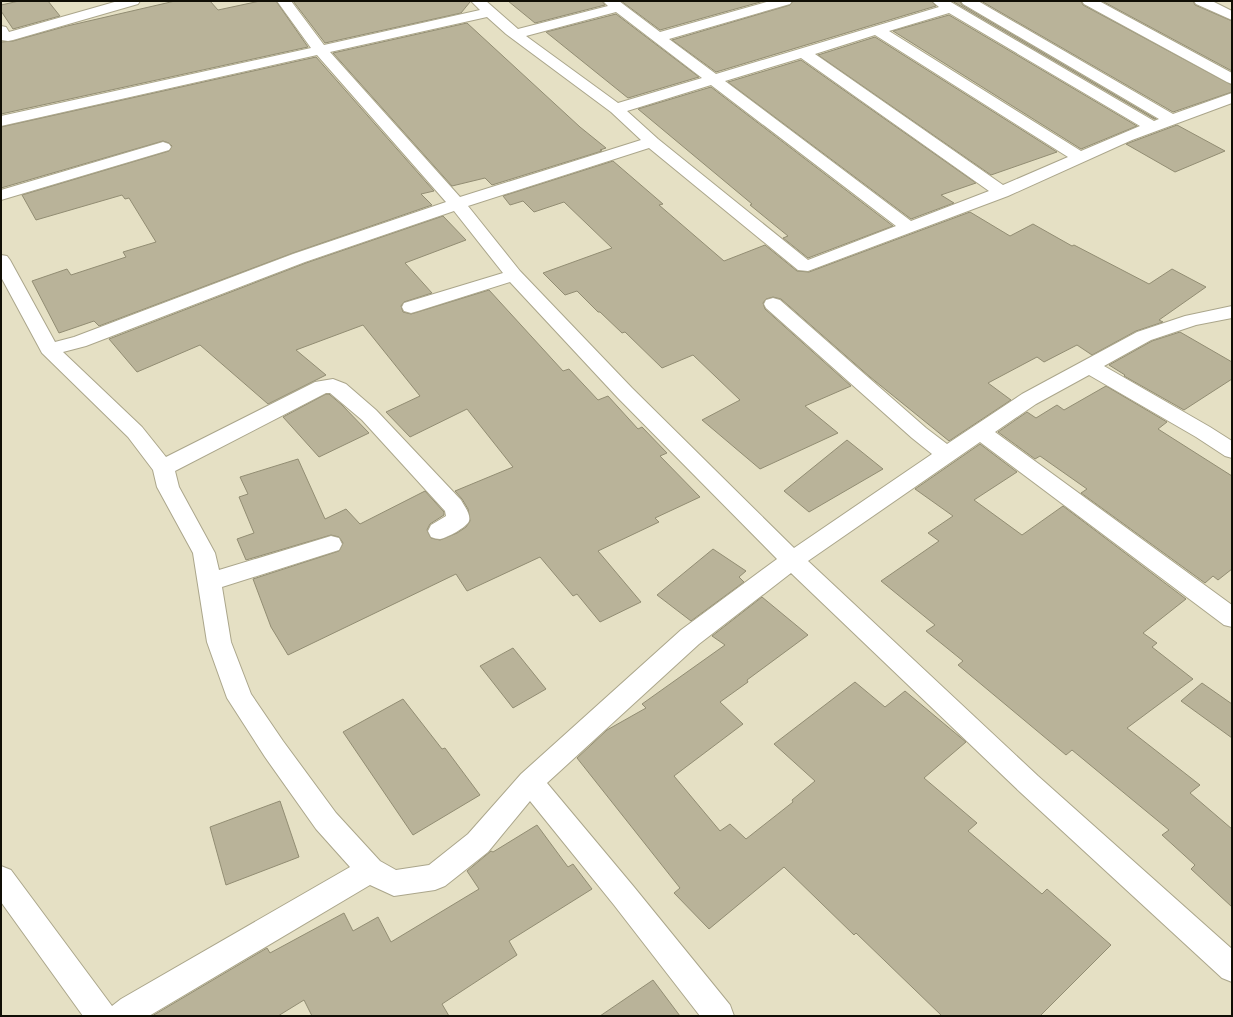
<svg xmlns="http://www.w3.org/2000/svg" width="1233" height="1017" viewBox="0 0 1233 1017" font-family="'Exo 2',sans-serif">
<rect width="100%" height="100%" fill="#e5e0c4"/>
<path fill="#b9b399" stroke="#928d73" d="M19,1h29l12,15 -47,13 -12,-18v-6z
M175,1h35l8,9 42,-9h16l32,46 -307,67v-72l12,-1 54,-15z
M293,1h177v1l-9,11 -136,30z
M508,1h94l3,4 -70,18z
M621,1h143l-104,29z
M793,1h138l5,5 -220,66 -44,-32 118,-35z
M952,1h8l2,4 194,114h-2z
M981,1h100l2,4 149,80v7l-59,20z
M1102,1h91l2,4 37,16v50z
M616,14l83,63 -71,21 -82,-66z
M949,15l188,111 -56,23 -188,-118z
M467,23l113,104 26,21 -6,2 2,1 -110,34 -7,-7 -33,8 -119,-133z
M875,37l182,115 -66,23 -173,-120z
M316,57l118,134 -13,3 11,11 -139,48 -194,73 -5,-5 -35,12 -27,-52 35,-12 4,6 55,-18 -3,-5 33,-10 -27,-44 -4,1 -3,-4 -86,25 -14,-25 147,-44 3,-5 -3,-3 -6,-2 -162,47v-61z
M801,60l175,123 -35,12 13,8 -43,16 -183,-137z
M711,87l182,139 -85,32 -25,-20 5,-2 -38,-31 2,-1 -114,-95z
M1177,125l48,26 -50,21 -49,-28z
M613,161l50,43 -4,1 65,56 41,-16 32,26 12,1 161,-60 40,24 23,-12 39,22 2,-1 75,39 23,-15 34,18 -47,33 4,2 -27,9 -44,24 -15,-10 -33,17 -7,-5 -49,26 23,17 -62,41 -79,-64 -89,-78 -8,-2 -7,2 -3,4 2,6 86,77 -46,20 33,27 -78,36 -58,-49 38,-20 -47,-45 -31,13 -37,-36 -3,1 -22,-21h-2l-21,-21 -12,4 -22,-22 69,-25 -48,-46 -30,10 -11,-11 -13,4 -7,-9z
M443,216l23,24 -61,23 27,30 -28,9 -3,4 2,6 8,2 78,-24 74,81 6,-2 29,31 10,-4 30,33 4,-2 25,26 -7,3 40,41 -45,21 4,4 -61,29 43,51 -41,20 -23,-28 -4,2 -33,-39 -73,34 -11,-17 -168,81 -17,-28 -18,-48 86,-28 4,-8 -4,-6 -8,-2 -85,25 -9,-21 17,-6 -15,-36 9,-3 -8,-17 58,-18 27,60 21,-10 14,15 65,-33 19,21v3l-14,9 -3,6 4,8 9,2 17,-7 9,-6 4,-6 -2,-12 -6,-10 -7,-8 58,-24 -46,-58 -57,28 -24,-25 34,-16 -57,-71 -67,25 30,25 -58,29 -68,-59 -63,27 -28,-33 197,-76z
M1180,332l52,30v17l-48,31 -60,-34 1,-1 -16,-10 43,-24z
M1106,386l61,36 -9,7 74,47v93l-14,11 -5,-4 -8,7 -124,-90 6,-4 -47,-33 -5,3 -37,-27 29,-20 9,6 21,-13 7,5z
M326,394h3l13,11 27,28 -50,24 -36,-40z
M847,440l36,29 -74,43 -25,-21z
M980,444l37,28 -43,28 48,35 41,-29 123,93 -43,34 14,10 -5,4 41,32 -66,49 73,57 -10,8 42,36v78l-41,-38 4,-4 -33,-30 7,-5 -97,-80 -6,5 -108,-90 5,-4 -37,-30 9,-6 -54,-44 58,-40 -11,-8 25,-17 -38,-27z
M713,549l33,22 -7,6 5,5 -53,39 -34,-26z
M762,597l46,38 -61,45 1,2 -28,20 23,22 -69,52 46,55 10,-7 16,15 47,-37 -1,-2 23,-19 -41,-37 81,-62 30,25 20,-16 61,51 -42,36 53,45 -9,8 74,63 5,-5 64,56 -71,71h-98l-86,-83 -2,2 -70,-68 -75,62 -35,-36 6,-5 -103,-130 30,-28 39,-22 -4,-4 83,-59 -13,-9z
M513,648l33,41 -33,19 -33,-42z
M1202,683l30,21v34l-51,-37z
M403,699l39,50 3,-1 35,47 -67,40 -70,-103z
M280,801l19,56 -73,28 -16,-58z
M537,825l31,42 5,-3 19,25 -83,52 8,14 -75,49 7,12h-137l-8,-16 -26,16h-126l115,-68 3,5 74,-40 9,18 25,-14 13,25 88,-53 -12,-18 24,-20 2,1z
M653,980l27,36h-80z"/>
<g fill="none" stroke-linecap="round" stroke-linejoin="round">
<defs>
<path id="minor" d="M118,1h22l-2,3 -125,36 -5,1 -7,-1v-14l5,1 3,5z
M277,1h14l33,44 156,-35 -9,-9h15l32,28 90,-23 -5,-5h16l41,31 110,-31h22l-2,3 -121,35 47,35 223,-67 -7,-6h17l205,120 5,-2 -196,-115 -2,-3h17l195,113 59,-21v10l-100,37 -124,56 -200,75 -10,-1 -149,-122 -181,58 52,65 112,117 162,160 138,-94 -20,-16 -146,-130 -2,-4 2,-4 7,-2 7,2 146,128 21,16 75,-50 115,-62 48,-16 47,-10v12l-36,7 -45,15 -47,26 106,61 22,14v17l-7,-2 -29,-19 -107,-62 -53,29 -41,28 237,173v22l-8,-2 -244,-183 -172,119 230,215 194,173v33l-10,-4 -202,-186 -229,-219 -92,71 -152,139 87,104 96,118 4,11h-34l-86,-111 -84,-104 -42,51 -43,34 -10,4 -41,6 -24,-11 -221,131h-66l-82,-114v-36l10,4 101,136 9,-7 229,-132 -34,-38 -51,-72 -38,-59 -20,-56 -14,-89 -36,-66 -4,-17 -25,-33 -86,-84 -41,-76v-22l6,1 3,4 45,82 19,-5 219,-83 153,-52 -129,-147 -316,71v-10l310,-68zM616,12l86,66 -84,25 -92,-67zM949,13l191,113 -59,25 -192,-120zM487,17l19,17 105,78 30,28 -181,57 -130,-145zM875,35l193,122 -65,28 -188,-131zM801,58l188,133 -78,30 -186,-140zM711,85l185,141 -88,34 -150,-121 -31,-28zM454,211l49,62 -99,30 -2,4 2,4 7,2 7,-2 92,-29 108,116 159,161 -96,71 -160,144 -53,60 -39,31 -33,5 -16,-9 -44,-48 -53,-72 -32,-47 -20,-52 -9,-55 117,-37 3,-6 -3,-6 -8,-2 -112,34 -4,-17 -36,-66 -4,-16 151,-78h4l32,27 83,91 1,5 -15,9 -3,6 3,6c3,1 6,2 9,2 7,-1 27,-12 29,-18 2,-7 -5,-15 -8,-21l-85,-90 -30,-26 -13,-5 -18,3 -149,75 -24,-30 -79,-75 23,-6 219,-84z
M1082,1h17l133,72v11l-5,-2 -143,-78z
M1194,1h18l20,10v9l-36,-16z
M163,142l6,2 2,3 -2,3 -168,50v-10z"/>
</defs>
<use href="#minor" stroke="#aba68b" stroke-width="2"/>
<use href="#minor" fill="#fff" fill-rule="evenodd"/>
</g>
<rect width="1233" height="1017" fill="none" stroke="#100e05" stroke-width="4"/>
</svg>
